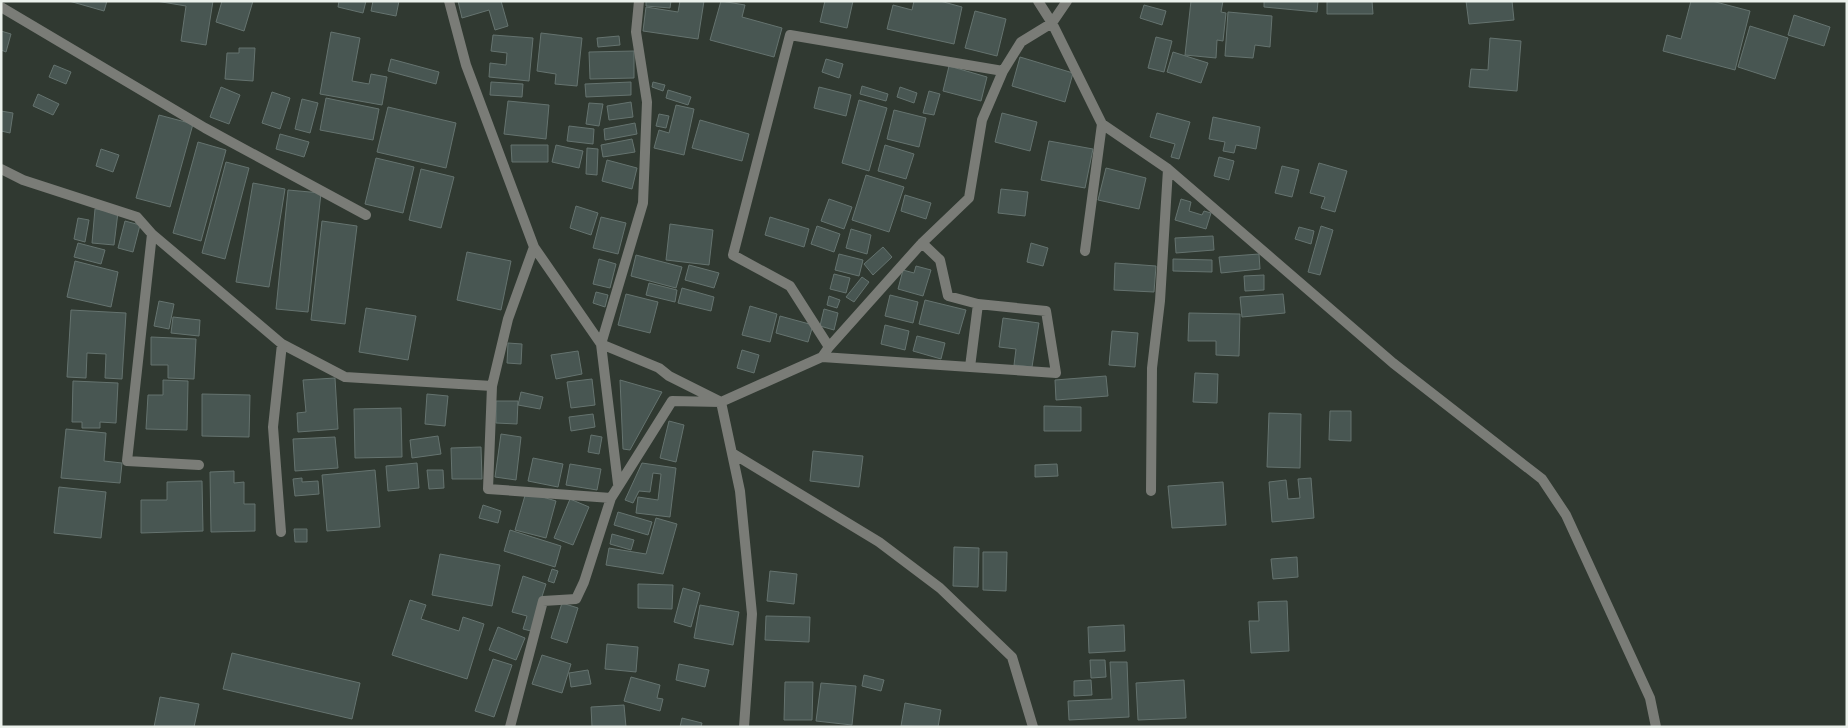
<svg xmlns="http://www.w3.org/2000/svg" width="1848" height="728" viewBox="0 0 1848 728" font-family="'Libre Baskerville',serif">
<rect width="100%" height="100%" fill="#303931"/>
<path fill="#485652" stroke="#65736f" d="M69,1h38l-3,10z
M156,1h57l-7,44 -25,-4 5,-35z
M222,1h31l-9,30 -28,-9z
M339,1h27l-3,12 -25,-6z
M373,1h26l-3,15 -25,-5z
M458,1h43l7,25 -13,4 -6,-20 -27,8z
M646,1h25l-1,7 -24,-2z
M680,1h24l-6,38 -55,-8 3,-24 32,5z
M721,1l24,4 -3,12 40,11 -8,29 -64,-17z
M825,1h28l-6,27 -27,-6z
M914,1h26l22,6 -8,37 -67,-15 6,-24 19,5z
M1191,1h32l-2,11 5,1 -3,28 -6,-1 -1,18 -31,-3z
M1264,1h54l-1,11 -53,-5z
M1327,1h45l1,13h-46z
M1466,1h46l2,19 -45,4z
M1691,1h21l38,10 -15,59 -72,-19 4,-16 14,4z
M1144,5l22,6 -4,14 -22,-7z
M975,11l31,8 -9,37 -32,-8z
M1228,12l44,4 -2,31 -15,-2 -2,13 -28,-2z
M1794,15l36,12 -6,19 -36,-11z
M1750,26l38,12 -13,41 -37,-12z
M1,31l10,3 -5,18 -5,-2z
M331,32l29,6 -8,43 17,3 2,-10 16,3 -5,28 -62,-11z
M541,33l41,5 -5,48 -22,-2 1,-10 -19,-3z
M493,35l40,3 -4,43 -40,-4 1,-14 16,2 1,-12 -16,-2z
M619,36l1,9 -22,2 -1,-9z
M1156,37l16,4 -8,31 -16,-4z
M1490,38l31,3 -4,50 -48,-4 2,-18 17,1z
M239,48h16l-2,33 -28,-2 2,-26h12z
M634,51v27l-44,1 -1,-27z
M1173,52l35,11 -7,20 -34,-11z
M1020,57l53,16 -8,29 -53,-16z
M391,59l48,13 -3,12 -48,-13z
M826,59l17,5 -4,14 -17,-6z
M54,65l17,7 -5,12 -17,-7z
M949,66l38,11 -6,24 -38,-10z
M491,82l32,2 -1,13 -32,-2z
M631,82v13l-45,2 -1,-13z
M653,82l12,3 -2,6 -11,-4z
M862,86l26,8 -2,7 -26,-7z
M221,87l19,8 -11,29 -19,-7z
M819,87l32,8 -5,21 -32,-8z
M900,87l17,6 -3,10 -17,-6z
M668,90l23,7 -3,8 -22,-7z
M929,91l11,3 -6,21 -11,-2z
M272,92l18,6 -10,31 -18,-6z
M38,94l21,10 -6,11 -20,-9z
M326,98l53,11 -6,31 -53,-10z
M302,99l16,4 -8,30 -15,-4z
M859,100l28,8 -18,63 -27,-8z
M508,101l41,4 -3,34 -42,-5z
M631,102l2,15 -24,3 -2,-14z
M589,103l14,1 -4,22 -13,-2z
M676,105l18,4 -10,46 -30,-7 5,-18 10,3z
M388,107l68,16 -10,45 -69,-16z
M894,110l32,8 -7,29 -32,-8z
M1,111l12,2 -3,20 -9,-2z
M1002,113l35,9 -7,29 -35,-9z
M1157,113l33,9 -11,37 -8,-2 4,-13 -25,-7z
M659,114l10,2 -3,12 -10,-2z
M159,115l34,9 -23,83 -34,-9z
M1213,117l47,10 -4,22 -20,-4 -2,8 -11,-2 2,-9 -16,-3z
M700,120l49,14 -7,27 -50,-13z
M635,123l2,11 -32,6 -1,-11z
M569,126l25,3 -1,15 -26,-3z
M280,134l29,8 -5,15 -28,-8z
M632,139l3,13 -32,5 -2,-12z
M1049,141l44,8 -8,39 -44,-8z
M198,142l28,8 -25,91 -28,-8z
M511,145h37v17h-36z
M556,145l27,6 -4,17 -27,-6z
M885,145l29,9 -8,25 -28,-8z
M587,148l11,1 -1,26 -11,-1z
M101,149l18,6 -6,17 -17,-6z
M1219,157l15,4 -5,19 -15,-4z
M376,158l38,9 -11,46 -38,-9z
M607,160l30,8 -5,21 -30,-8z
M226,162l23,6 -24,91 -23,-6z
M1319,163l28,8 -12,41 -14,-4 4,-11 -15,-4z
M1282,166l17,4 -7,27 -17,-4z
M1106,168l40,10 -7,31 -41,-9z
M421,169l33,8 -13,51 -32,-8z
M866,175l38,12 -15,45 -37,-12z
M253,183l32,6 -16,98 -33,-5z
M1001,189l27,3 -3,24 -27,-3z
M288,190l33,3 -13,119 -32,-3z
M905,195l26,8 -5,16 -25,-8z
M829,199l23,8 -8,22 -23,-8z
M1181,199l10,3 -2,9 13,4 2,-4 7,2 -5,16 -31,-9z
M576,206l22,7 -7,22 -21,-7z
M95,209l23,3 -4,33 -22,-2z
M601,217l25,6 -8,31 -25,-6z
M770,217l39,12 -5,18 -39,-12z
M78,218l11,2 -4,22 -11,-3z
M125,221l15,4 -7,27 -15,-4z
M322,221l35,5 -12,98 -34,-4z
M670,224l43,6 -4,35 -43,-5z
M817,226l23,8 -6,18 -23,-8z
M1321,226l12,4 -13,45 -12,-3z
M1299,227l15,4 -3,13 -16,-5z
M851,229l20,6 -4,19 -21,-6z
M1213,236l1,14 -38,3 -1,-15z
M78,243l27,7 -4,14 -27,-7z
M1031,243l17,5 -5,18 -16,-4z
M883,247l9,10 -19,18 -9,-11z
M467,252l44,9 -10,49 -44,-10z
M839,254l24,6 -4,16 -24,-6z
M1259,254l1,15 -39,4 -2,-16z
M636,255l46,12 -6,21 -45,-12z
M599,259l17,5 -6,24 -17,-4z
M1173,259l39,1v12l-39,-1z
M75,261l43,11 -7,35 -44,-10z
M1115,263l41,3 -2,26 -40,-2z
M689,265l30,8 -5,15 -29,-8z
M916,266l15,4 -8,26 -25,-7 5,-19 11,3z
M834,274l16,4 -4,15 -16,-4z
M1264,275v15l-19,1 -1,-15z
M862,277l7,5 -15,20 -8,-5z
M649,283l28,7 -2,12 -29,-7z
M682,288l32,9 -3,14 -33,-8z
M596,292l12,3 -3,12 -12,-4z
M626,294l32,8 -8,31 -32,-8z
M1283,294l2,19 -43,4 -2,-20z
M890,295l28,7 -5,21 -28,-7z
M829,296l11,4 -3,8 -10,-3z
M925,300l41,10 -7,24 -40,-10z
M159,301l15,3 -5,25 -15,-3z
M750,306l27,8 -7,28 -28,-7z
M366,308l50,8 -8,44 -49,-8z
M824,309l14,4 -4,17 -14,-4z
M71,310l55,3 -4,66 -17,-1 1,-24 -19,-1 -1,25 -19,-1z
M1189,313l51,1 -1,42 -23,-1v-14h-28z
M780,316l33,9 -5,17 -32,-9z
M173,317l27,3 -1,16 -28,-3z
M1003,318l36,5 -7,44 -18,-2 2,-16 -17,-2z
M885,325l24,6 -4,19 -24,-6z
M1112,331l26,2 -3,34 -26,-2z
M917,336l28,7 -4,16 -28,-8z
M151,337l45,2 -2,40 -26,-1v-13h-17z
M508,343l14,1 -1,20 -14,-1z
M742,350l17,5 -5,18 -17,-5z
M578,351l4,23 -26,5 -5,-24z
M1195,373l23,1 -1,29 -24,-1z
M1106,376l2,20 -52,4 -1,-20z
M335,378l3,51 -40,3 -1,-19 9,-1 -3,-32z
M592,379l3,26 -24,3 -4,-26z
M163,380l25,1 -1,49 -41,-1 2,-34h15z
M620,380l42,12 -32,58 -7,-1z
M73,381l45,2 -2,40 -16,-1v6h-18v-6h-10z
M521,392l22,5 -3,12 -22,-4z
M202,394l48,1 -1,42 -47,-1z
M427,394l21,2 -3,30 -20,-2z
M496,401h22l-1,23 -21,-1z
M1044,406l37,1v24h-37z
M401,408l1,49 -47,1 -1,-49z
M1330,411h21v30l-22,-1z
M1269,413l32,1 -1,54 -33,-1z
M593,414l2,13 -24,4 -2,-14z
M669,421l15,4 -8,37 -16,-4z
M66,429l40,4 -2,28 18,2 -2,20 -59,-5z
M501,434l20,3 -5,43 -21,-3z
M591,435l11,2 -3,17 -11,-2z
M438,436l3,18 -29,4 -2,-18z
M335,437l3,31 -43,3 -2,-32z
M481,447l1,32h-30l-1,-31z
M813,451l50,5 -4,31 -49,-6z
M533,458l30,6 -5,23 -30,-6z
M417,463l2,25 -31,3 -2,-25z
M642,463l34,5 -6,49 -34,-4 2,-16 20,3 3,-26 -8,-1 -3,19 -11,-1 -6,12 -8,-3z
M570,464l31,5 -4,21 -31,-5z
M1057,464l1,12 -23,1v-12z
M375,470l5,57 -53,4 -5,-56z
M427,470h16l1,18 -15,1z
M234,471v12l10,-1v22h11v27l-44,1 -1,-60z
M302,478v4l16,-1 1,13 -24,2 -2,-17z
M1311,478l3,40 -42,4 -3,-40 17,-2 2,19 12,-1 -2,-19z
M202,481l1,50 -62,2v-33h26v-18z
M1223,482l3,43 -54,3 -4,-42z
M59,487l47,5 -5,46 -47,-5z
M526,492l30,9 -10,37 -31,-8z
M570,499l19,8 -16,38 -19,-7z
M483,505l18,6 -3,12 -19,-5z
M618,512l34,10 -4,13 -34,-10z
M656,518l21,6 -14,50 -57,-9 3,-17 37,6z
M294,529h13v13h-12z
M510,530l51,16 -6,21 -51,-16z
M612,534l22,6 -3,10 -21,-6z
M954,547l25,1 -1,39 -25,-1z
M983,552h24l-1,39 -23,-1z
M440,554l60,11 -8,41 -60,-11z
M1297,557l1,20 -25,2 -2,-20z
M552,569l6,2 -4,12 -6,-2z
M770,571l27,3 -3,30 -27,-3z
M523,576l23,8 -15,47 -8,-2 4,-13 -15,-4z
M638,584l35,1 -1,24 -34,-1z
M683,588l17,5 -9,34 -17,-5z
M410,600l16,5 -5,14 38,12 4,-14 21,7 -17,55 -75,-24z
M1287,601l2,50 -38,2 -2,-32h10l-1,-19z
M562,603l16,5 -11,35 -16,-5z
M700,605l39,7 -6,33 -39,-7z
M766,616l44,1 -1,25 -44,-2z
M1124,625l1,26 -36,2 -1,-26z
M498,627l27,11 -9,22 -27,-10z
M607,644l31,3 -2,25 -31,-3z
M232,653l128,30 -8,36 -129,-30z
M542,655l29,9 -9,29 -30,-9z
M493,659l19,6 -18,52 -19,-6z
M1090,660h15l1,17 -15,1z
M1110,662h17l2,55 -60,3 -1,-19 44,-2z
M679,664l30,6 -4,17 -29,-7z
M588,670l3,14 -20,3 -2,-14z
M864,675l20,5 -3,11 -19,-5z
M631,677l29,8 -3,13 6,1 -3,12 -36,-10z
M1091,680l1,15 -18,1v-15z
M1184,680l2,38 -48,2 -2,-37z
M785,682h28l-1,38h-28z
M821,683l35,3 -4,39 -36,-4z
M160,697l39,7 -5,23h-40z
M905,703l36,7 -3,17 -37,-1z
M624,705l2,22h-34l-1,-20z
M682,718l20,5 -1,4h-21z"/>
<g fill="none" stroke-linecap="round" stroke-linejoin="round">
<path stroke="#7a7c77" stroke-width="10" d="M449,1l17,64 68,182 67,97 58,24 10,8 52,26 19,89 12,123 -8,113
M1038,1l14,22 50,101 66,45 225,194 149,116 24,36 84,183 6,29
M1,7l204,121 161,87
M1003,71l-213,-36 -57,220 57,31 39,61 93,-104 47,-45 13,-78 21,-49 18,-29 31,-19 15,-22
M1,169l22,11 114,37 15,17 130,110 63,33 147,9
M152,234l-25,227 72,4
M922,243l18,17 8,36 30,8 -8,63 86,6 -10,-62 -68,-7
M534,247l-26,72 -16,67 -4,103 123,9
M1085,251l17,-127
M822,357l148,10
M732,453l147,89 61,46 72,69 21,70
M618,484l-17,-140 42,-141 4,-101 -11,-70 3,-31
M1151,491l1,-123 8,-67 8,-132
M281,532l-8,-105 9,-83
M510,727l33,-126 33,-2 8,-17 27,-84 61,-97 49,1 101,-45 7,-10"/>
</g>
<rect width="1848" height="728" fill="none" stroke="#ebf1ec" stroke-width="5"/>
</svg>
